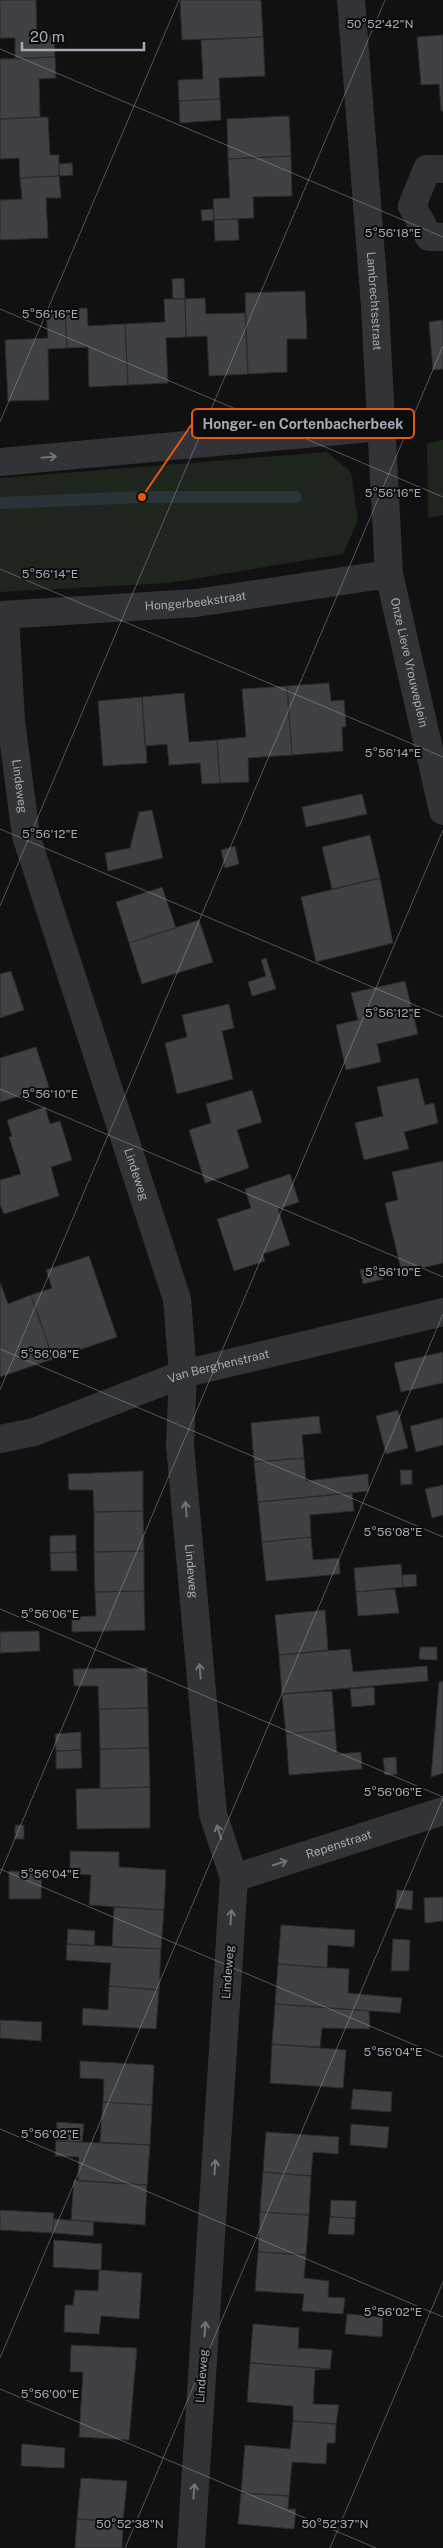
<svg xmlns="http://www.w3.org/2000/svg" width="443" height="2548" viewBox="0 0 443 2548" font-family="'Public Sans',sans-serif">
<rect width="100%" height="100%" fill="#111112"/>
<path fill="#1d251d" d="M443,440v75l-15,3 -1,-75z
M327,452l24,20 7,48 -15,34 -174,29 -169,9v-114z"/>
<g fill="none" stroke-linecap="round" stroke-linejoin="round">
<path stroke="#293438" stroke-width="12" d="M0,503l142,-6h154"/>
</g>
<path fill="#404145" stroke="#2b2b2e" d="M0,0h36l1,36 17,-1 1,22 -40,2v-21h-15z
M180,0h81l2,37 -81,3z
M443,35v76h-2l-2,-27 -18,1 -4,-48z
M263,37l2,39 -46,2 1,21 -41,2 -1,-21 25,-1 -2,-39z
M55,57l1,21 -17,1 1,38 -40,2v-60z
M220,99l1,21 -41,3 -1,-22z
M289,116l2,40 -63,3 -1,-40z
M48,117l2,38h9v21l-39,2 -1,-20 -19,1v-40z
M291,156l1,40 -39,1 1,21 -40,2 -1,-21 17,-1 -2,-39z
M72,163l1,12 -14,1v-12z
M59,176l2,22h-15l2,40 -48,2v-40l22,-1 -2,-21z
M213,209l1,11 -12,1 -1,-11z
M238,219l1,21 -24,1 -1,-21z
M184,278l1,21h-12l-1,-20z
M305,291l2,48h-20v33l-39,2 -3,-81z
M205,298l1,16 39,-1 3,61 -39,2 -2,-40 -21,1 -1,-38z
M164,299h21l1,38 -20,1 2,45 -40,2 -3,-61 40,-2z
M87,308l1,18 37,-2 3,61 -39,2 -1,-40 -21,1 -2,-39z
M65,309l2,39 -19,1 1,51 -41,1 -3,-61 43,-2 -2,-28z
M443,320v49l-10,1 -4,-48z
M329,683l2,18 13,-1 2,27h-4l1,24 -51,4 -5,-69z
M287,686l5,69 -44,3 1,24 -29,1 -3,-43 29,-3 -4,-48z
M184,693l5,49 28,-2 3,43 -18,1 -2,-21 -31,2 -2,-21 -22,2 -3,-49z
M142,697l5,66 -44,3 -5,-65z
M362,794l5,20 -61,13 -4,-20z
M152,810l11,48 -55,13 -3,-18 25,-5 9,-36z
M370,835l10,43 -48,11 -10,-42z
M235,846l4,18 -14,4 -4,-18z
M380,878l13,65 -77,19 -15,-65z
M162,887l14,41 -47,15 -13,-41z
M199,920l14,42 -71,22 -13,-41z
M266,958l10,31 -24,7 -4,-14 18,-6 -5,-16z
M11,971l13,39 -24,8v-44z
M405,981l13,53 -41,10 4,18 -35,8 -10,-45 22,-5 -7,-27z
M229,1004l5,24 -12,3 11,48 -56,15 -12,-51 22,-6 -5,-22z
M36,1047l13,40 -49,15v-44z
M418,1078l7,27 9,-2 4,20 -34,9 5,17 -45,11 -9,-37 28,-7 -6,-29z
M252,1090l10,32 -25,8 12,38 -44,15 -16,-53 22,-7 -5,-19z
M45,1107l5,17 10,-3 12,39 -21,7 8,29 -55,18 -4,-9v-25l21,-6 -12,-37 3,-1 -5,-16z
M443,1161v102l-41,10 -17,-70 13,-3 -6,-28z
M290,1174l9,28 -21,7 12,36 -27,9 2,7 -31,10 -17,-52 34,-11 -6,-19z
M89,1256l28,81 -64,22 -22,-64 21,-7 -6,-18z
M380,1265l3,14 -20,5 -3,-14z
M0,1282l8,22 23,-9 22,64 -53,18z
M443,1352v31l-42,9 -7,-29z
M398,1410l10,38 -22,6 -10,-38z
M319,1416l2,17 -19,2 2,23 -50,4 -3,-39z
M443,1418v27l-27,7 -6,-26z
M304,1458l2,23 62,-7 1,17 -111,11 -4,-40z
M400,1470h12v14l-11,1z
M143,1471v40l-49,1 -1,-22h-24l-1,-16z
M443,1485v30l-11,3 -7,-29z
M352,1493l2,18 -44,4 1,22 -49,5 -4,-40z
M143,1511l1,40 -50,1v-40z
M76,1535v17l-26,1v-17z
M311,1537l2,23 26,-2 1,16 -74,7 -4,-39z
M144,1551v40l-49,1 -1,-40z
M76,1552l1,19h-26l-1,-18z
M401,1564l2,23 -47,5 -2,-24z
M416,1574l1,12 -14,1 -1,-12z
M395,1589l4,24 -41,3 -2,-24z
M144,1591l1,39 -73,2v-15l24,-1 -1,-24z
M325,1610l3,40 -49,5 -4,-40z
M39,1631l1,20 -40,2v-21z
M420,1647h17v13l-18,-1z
M350,1649l3,23 74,-6 1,15 -146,13 -3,-39z
M147,1668l1,40 -49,1 -1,-23h-24l-1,-17z
M443,1681v92l-12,4 8,-95z
M374,1687l1,18 -23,2 -2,-18z
M332,1691l3,39 -49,4 -4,-40z
M148,1708l1,40 -49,1 -1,-40z
M335,1730l2,24 24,-2 1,17 -73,6 -3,-41z
M81,1732v18l-25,1 -1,-17z
M149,1748l1,39 -50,2v-40z
M81,1750l1,18 -26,1v-18z
M396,1757l1,17 -12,1 -2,-17z
M150,1787v41l-73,1 -1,-40z
M15,1825h9v14h-9z
M70,1851l49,1v15l47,3 -2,40 -75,-5 2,-30 -21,-1z
M9,1871l33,1 -1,27h-32z
M397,1890l16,1 -1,19 -17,-2z
M443,1897v24l-18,2 -1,-25z
M114,1907l50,3 -3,39 -49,-2z
M281,1925l74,5 -1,17 -26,-2 -1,23 -49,-4z
M68,1929l27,2 -1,15 -27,-2z
M393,1939l17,1 -1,31h-18z
M67,1944l94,5 -2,41 -50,-4 2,-23 -45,-3z
M278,1964l71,5 -1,24 54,5 -2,15 -125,-9z
M109,1986l50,4 -3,39 -74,-4 1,-17 25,2z
M275,2004l94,7 1,18 -48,-1 -2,19 -48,-3z
M0,2020l42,2 -1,19 -41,-3z
M272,2044l74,6 -3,38 -73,-5z
M80,2061l74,4 -2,40 -49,-3 1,-23 -24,-1z
M353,2089l39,3 -1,20 -40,-3z
M103,2102l49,3 -2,40 -50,-3z
M57,2122l27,2 -2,18 -26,-1z
M351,2124l38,3 -2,21 -37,-3z
M266,2132l73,5 -1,17 -25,-2 -2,24 -48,-4z
M56,2141l94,4 -3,40 -69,-4 1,-24 -24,-1z
M263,2172l48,4 -2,39 -49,-3z
M74,2180l73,5 -2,40 -74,-5z
M331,2200l25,1 -1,17 -25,-1z
M0,2210l54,3 -1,20 -53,-3z
M260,2212l49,3 -3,40 -48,-3z
M330,2217l25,1 -1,17 -26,-1z
M54,2219l40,3 -1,14 -40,-3z
M54,2240l48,4 -1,26 -48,-3z
M258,2252l48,3 -2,23 25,3 -1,16 17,1 -2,16 -41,-3 2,-17 -49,-3z
M99,2270l43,3 -3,46 -38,-3 -2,18 -35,-2 1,-27h8l2,-15 23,1z
M347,2314l36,3 -1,20 -37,-3z
M253,2324l46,4 -1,20 34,2 -2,19 -80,-6z
M71,2345l66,3 -8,92 -50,-3 4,-65h-13z
M250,2363l80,6 -15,1 -2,34 26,1 -3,19 -43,-3v-15l-46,-4z
M293,2421l43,3 -1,19h-8l-1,21 -34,-2 -3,34 -48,-3 4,-48 45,4z
M22,2444l43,4 -1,20 -43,-2z
M81,2478l46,3 -4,41 -46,-3z
M241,2493l48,3 -1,13h8l-2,20 -56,-5z
M77,2519l46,3 -1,26h-47z"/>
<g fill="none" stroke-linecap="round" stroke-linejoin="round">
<g stroke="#323337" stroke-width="28">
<path id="s1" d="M351,0l24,306 14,268 54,237"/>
<path d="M412,206l15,-37h16"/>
<path d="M412,206l17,31h14"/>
<path d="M0,462l382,-35"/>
<path id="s2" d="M0,615l196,-12 193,-29"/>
<path id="s3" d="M5,615l6,106 15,115 151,463 6,75 -3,71 33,369 21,64 -43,670"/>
<path id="s4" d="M0,1439l34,-7 149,-58 260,-62"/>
<path id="s5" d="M234,1878l209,-67"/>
</g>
</g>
<defs><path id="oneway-shaft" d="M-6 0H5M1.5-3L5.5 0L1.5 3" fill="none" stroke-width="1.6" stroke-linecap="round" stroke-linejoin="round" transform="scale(1.25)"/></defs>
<g stroke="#70747c">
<use href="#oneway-shaft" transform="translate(49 457) rotate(-5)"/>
<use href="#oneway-shaft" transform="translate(186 1509) rotate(-95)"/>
<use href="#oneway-shaft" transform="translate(200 1671) rotate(-95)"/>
<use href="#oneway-shaft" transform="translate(219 1832) rotate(-108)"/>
<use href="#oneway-shaft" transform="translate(280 1863) rotate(-18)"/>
<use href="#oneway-shaft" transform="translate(231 1917) rotate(-86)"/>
<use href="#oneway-shaft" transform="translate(215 2167) rotate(-86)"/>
<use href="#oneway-shaft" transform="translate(205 2329) rotate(-86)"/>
<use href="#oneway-shaft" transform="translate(194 2491) rotate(-86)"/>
</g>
<path fill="none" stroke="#a2aab4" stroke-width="1" stroke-opacity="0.45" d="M0,49l443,188M0,309l443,188M0,422l179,-422M0,569l443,188M0,829l443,188M0,906l385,-906M0,1089l443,188M0,1349l443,188M0,1390l443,-1044M0,1609l443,188M0,1869l443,188M0,1874l443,-1044M0,2129l443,188M0,2358l443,-1044M0,2389l376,159M125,2548l318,-750M330,2548l113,-266"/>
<g text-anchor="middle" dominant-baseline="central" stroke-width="4" stroke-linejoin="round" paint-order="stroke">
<g font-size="12" fill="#a2aab4" stroke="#0c0c0d">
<text stroke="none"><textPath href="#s1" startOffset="302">Lambrechtsstraat</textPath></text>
<text stroke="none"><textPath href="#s2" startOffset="196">Hongerbeekstraat</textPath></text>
<text stroke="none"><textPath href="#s1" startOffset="666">Onze Lieve Vrouweplein</textPath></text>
<text stroke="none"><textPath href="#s3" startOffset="172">Lindeweg</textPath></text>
<text stroke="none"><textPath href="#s3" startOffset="578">Lindeweg</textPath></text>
<text stroke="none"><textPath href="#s4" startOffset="231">Van Berghenstraat</textPath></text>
<text stroke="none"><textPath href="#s3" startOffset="982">Lindeweg</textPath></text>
<text stroke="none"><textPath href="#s5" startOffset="110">Repenstraat</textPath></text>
<text transform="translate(228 1972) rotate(-86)">Lindeweg</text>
<text transform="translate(202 2376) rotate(-86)">Lindeweg</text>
</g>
</g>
<g font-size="12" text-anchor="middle" fill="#a2aab4" stroke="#0c0c0d" stroke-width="4" stroke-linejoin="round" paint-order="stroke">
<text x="380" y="28">50°52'42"N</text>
<text x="393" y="237">5°56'18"E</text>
<text x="50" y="318">5°56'16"E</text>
<text x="393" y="497">5°56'16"E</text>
<text x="50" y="578">5°56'14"E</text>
<text x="393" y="757">5°56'14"E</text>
<text x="50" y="838">5°56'12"E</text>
<text x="393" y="1017">5°56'12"E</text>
<text x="50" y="1098">5°56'10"E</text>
<text x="393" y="1276">5°56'10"E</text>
<text x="50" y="1358">5°56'08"E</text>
<text x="393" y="1536">5°56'08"E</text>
<text x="50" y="1618">5°56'06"E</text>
<text x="393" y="1796">5°56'06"E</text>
<text x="50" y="1878">5°56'04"E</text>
<text x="393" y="2056">5°56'04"E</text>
<text x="50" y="2138">5°56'02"E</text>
<text x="393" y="2316">5°56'02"E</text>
<text x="50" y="2398">5°56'00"E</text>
<text x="130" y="2528">50°52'38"N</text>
<text x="335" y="2528">50°52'37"N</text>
</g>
<path fill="none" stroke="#e8590c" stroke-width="2" d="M142 497L192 424"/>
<circle fill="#e8590c" stroke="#0c0c0d" stroke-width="2" cx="142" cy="497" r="5"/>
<rect fill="#0c0c0d" stroke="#e8590c" stroke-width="2" x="192" y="409" width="222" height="29" rx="5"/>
<g font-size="14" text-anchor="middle" font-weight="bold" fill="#a2aab4">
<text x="303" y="429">Honger- en Cortenbacherbeek</text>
</g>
<path d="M22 42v8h122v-8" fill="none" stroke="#a2aab4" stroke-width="2.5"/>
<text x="30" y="42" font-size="15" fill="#a2aab4" stroke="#0c0c0d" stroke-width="4" paint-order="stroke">20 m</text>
</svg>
